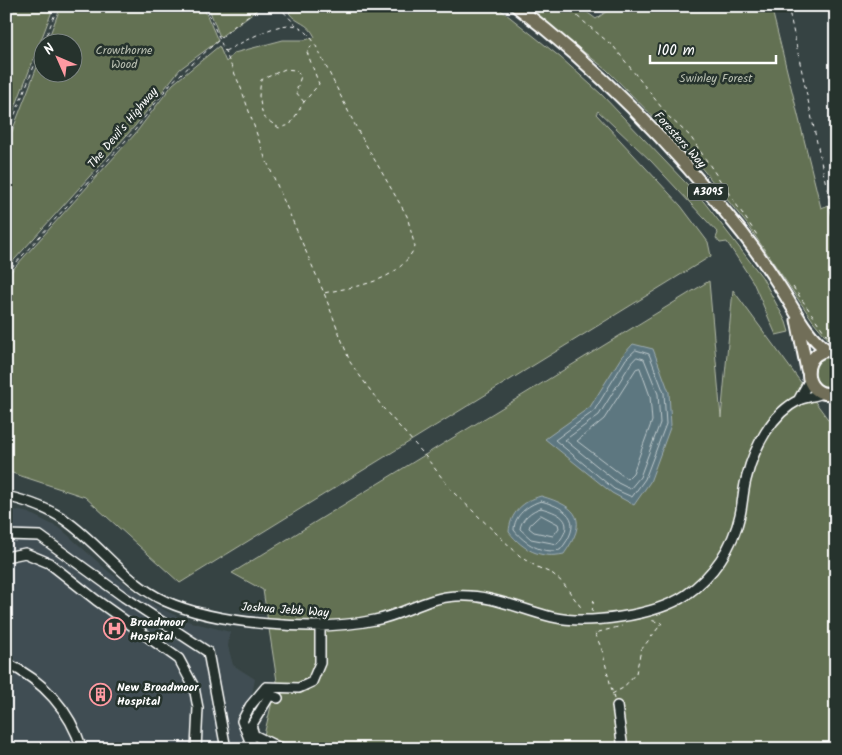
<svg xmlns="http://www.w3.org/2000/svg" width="842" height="755" viewBox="0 0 842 755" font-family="Kalam,sans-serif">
<rect width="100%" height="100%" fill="#364343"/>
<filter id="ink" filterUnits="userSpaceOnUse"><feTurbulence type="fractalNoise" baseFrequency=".02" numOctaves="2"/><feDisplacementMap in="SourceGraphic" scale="10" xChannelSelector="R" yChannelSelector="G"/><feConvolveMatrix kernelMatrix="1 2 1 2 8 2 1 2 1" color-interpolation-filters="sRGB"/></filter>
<g filter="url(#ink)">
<path fill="#414e52" d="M6,508l23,5 32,16 48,43 47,34 31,15 43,11 -2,14 5,19 22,14 -14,70h-235z"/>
<path fill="#637152" stroke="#b1b8a8" d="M6,6h48l-48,125z
M61,6h142l15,35 -38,28 -45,57 -129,143v-122l36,-93v18h30v-30h-25z
M208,6h54l-42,31z
M295,6h201l64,51 41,37 103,108 58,75 24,45 3,10 -13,3 -23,-53 -26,-40 -7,1 -4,-5 2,-5 -67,-72 -53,-50 -2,3 85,92 27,36 3,14 -531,327 -95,-86 -79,-26v-194l129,-143 38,-50 46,-38 7,16 8,-9 49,-13h22l10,-3c-7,-15 -18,-13 -26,-24z
M525,6h63l-4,4 12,9 18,-13h157l50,202 8,-3 7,31v104h-7l-16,-19 -66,-97 -56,-69 -84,-85z
M709,281l12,137 12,-128 97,132 6,-1v328h-537l-35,-14 13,-54 -14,-91 -31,-17z
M827,356l9,2v28h-15l-7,-10 1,-12z"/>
<path fill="#5d7780" stroke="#9eadb3" d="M633,344l20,5 16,43 2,33 -21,57 -16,23 -22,-12 -67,-54 45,-32 32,-51z
M541,496c38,11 47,24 23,58 -24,5 -41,-4 -55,-22 1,-19 14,-31 32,-36z"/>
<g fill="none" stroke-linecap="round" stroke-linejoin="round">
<path stroke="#bec9cc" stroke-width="1" d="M636,350l13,4 15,39 2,31 -21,55 -13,18 -18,-8 -59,-49 39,-29 32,-52z
M637,357l7,2 14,35 2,29 -20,54 -10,12 -12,-6 -53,-43 34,-25 32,-52z
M640,368l10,28 2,25 -19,52 -6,6 -50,-38 27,-22 32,-50z
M541,501c30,8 42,22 19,49 -18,4 -35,-6 -46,-20 0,-14 13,-25 27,-29z
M541,508c23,6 34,15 16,36l-26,-5 -11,-10c1,-10 12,-19 21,-21z
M541,515l17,9 1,4 -6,8 -19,-4 -5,-4 1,-3z"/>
<defs>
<path id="minor" d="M798,401l11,-20
M6,496c21,5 42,12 59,24 36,25 60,63 100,81 53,24 154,31 210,19 28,-5 52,-23 81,-24 35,-2 63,13 96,21 36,8 103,-1 134,-22 27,-19 47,-48 54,-80 3,-13 3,-27 7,-39 7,-28 25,-63 52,-76 8,-3 16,-4 24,-7
M6,535l34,1 84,61 84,55 18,97
M6,557l19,-4 24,10 47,37 83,59 15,28 4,21 -2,41
M6,663c37,17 64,47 76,86
M278,698l-8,-3 -19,31 3,9 28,14
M617,706l6,43
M251,749l1,-3 -10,-25 8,-15 16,-19 33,1 13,-6 8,-19v-37"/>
<path id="major" d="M516,6c86,65 161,144 227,228 14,18 27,37 39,56 14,22 24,45 45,60
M797,320l10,50
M836,351c-37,-7 -37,50 0,42"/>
</defs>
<use href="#minor" stroke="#fff" stroke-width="12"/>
<use href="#major" stroke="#fff" stroke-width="15"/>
<path stroke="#fff" stroke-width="1" stroke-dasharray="4 4" stroke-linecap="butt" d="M205,6l36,82 23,67 60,138 26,69 33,46 39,44 31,40 67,64 17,11 16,7 10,9 20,27
M278,6l18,19
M565,6l49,41 55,70 21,19 67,99
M788,6l48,226
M44,42l14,-36
M225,51c18,-8 53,-31 72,-25 7,2 13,10 17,16l44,89 49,85 8,31c-18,36 -55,38 -91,46
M304,102l-8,-10 5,-16 -6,-6 -10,-1 -24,11 -2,16 4,21 16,11 11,-3 14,-23 15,-18 -12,-32 7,-9
M6,137l36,-91
M828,196l8,-3
M6,274l129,-144 36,-47 70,-63 23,-14
M793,287l35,50
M592,612l2,-15
M612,694l11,-6 13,-15 5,-23 21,-27 -12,-3
M614,699l-12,-49 -7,-17 27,-7"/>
<use href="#minor" stroke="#26332d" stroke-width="9"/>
<use href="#major" stroke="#716e59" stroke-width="11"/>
</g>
</g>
<defs>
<symbol id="hospital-ring" viewBox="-11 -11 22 22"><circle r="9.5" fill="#26332d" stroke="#ff9aa2" stroke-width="1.5"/><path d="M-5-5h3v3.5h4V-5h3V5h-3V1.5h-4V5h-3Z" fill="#ff9aa2"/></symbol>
<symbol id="building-ring" viewBox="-11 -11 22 22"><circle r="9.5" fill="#26332d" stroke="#ff9aa2" stroke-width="1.5"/><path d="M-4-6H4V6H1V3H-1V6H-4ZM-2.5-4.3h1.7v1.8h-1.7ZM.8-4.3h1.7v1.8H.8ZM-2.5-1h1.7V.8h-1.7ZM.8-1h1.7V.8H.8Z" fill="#ff9aa2"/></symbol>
</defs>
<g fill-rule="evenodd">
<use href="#hospital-ring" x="102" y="616" width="25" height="25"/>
<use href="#building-ring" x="88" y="682" width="25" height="25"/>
</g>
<g text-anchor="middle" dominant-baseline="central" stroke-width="5" stroke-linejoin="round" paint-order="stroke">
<rect fill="#26332d" stroke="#bec2c0" stroke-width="1" x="688" y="183.5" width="40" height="17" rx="4"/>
<g font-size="11" font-weight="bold" fill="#fff">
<text x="708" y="192">A3095</text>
</g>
<g font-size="12" fill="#b9bfb1" stroke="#26332d">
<text x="124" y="50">Crowthorne<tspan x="124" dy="14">Wood</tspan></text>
<text x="716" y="78">Swinley Forest</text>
</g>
<g font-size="12" fill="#fff" stroke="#26332d">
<text transform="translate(123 128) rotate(-50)">The Devil's Highway</text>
<text transform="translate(680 140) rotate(48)">Foresters Way</text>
<text transform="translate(285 610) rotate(4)">Joshua Jebb Way</text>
</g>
<g font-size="12" font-weight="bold" fill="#fff" stroke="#26332d" text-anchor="start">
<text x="130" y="622">Broadmoor<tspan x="130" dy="14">Hospital</tspan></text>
<text x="117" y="687">New Broadmoor<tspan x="117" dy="14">Hospital</tspan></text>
</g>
</g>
<rect width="842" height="755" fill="none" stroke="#26332d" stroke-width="25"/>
<rect x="12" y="12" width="817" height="730" fill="none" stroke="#fff" stroke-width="2" filter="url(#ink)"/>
<g transform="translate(58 58) rotate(315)"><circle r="24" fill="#26332d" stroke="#7d8581"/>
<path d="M0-4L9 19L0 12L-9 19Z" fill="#ff9aa2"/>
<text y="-8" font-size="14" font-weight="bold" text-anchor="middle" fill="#ffffff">N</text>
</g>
<path d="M650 55v8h126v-8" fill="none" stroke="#ffffff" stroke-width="2.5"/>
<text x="657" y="55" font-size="15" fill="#ffffff" stroke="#26332d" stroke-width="4" paint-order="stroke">100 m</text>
</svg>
